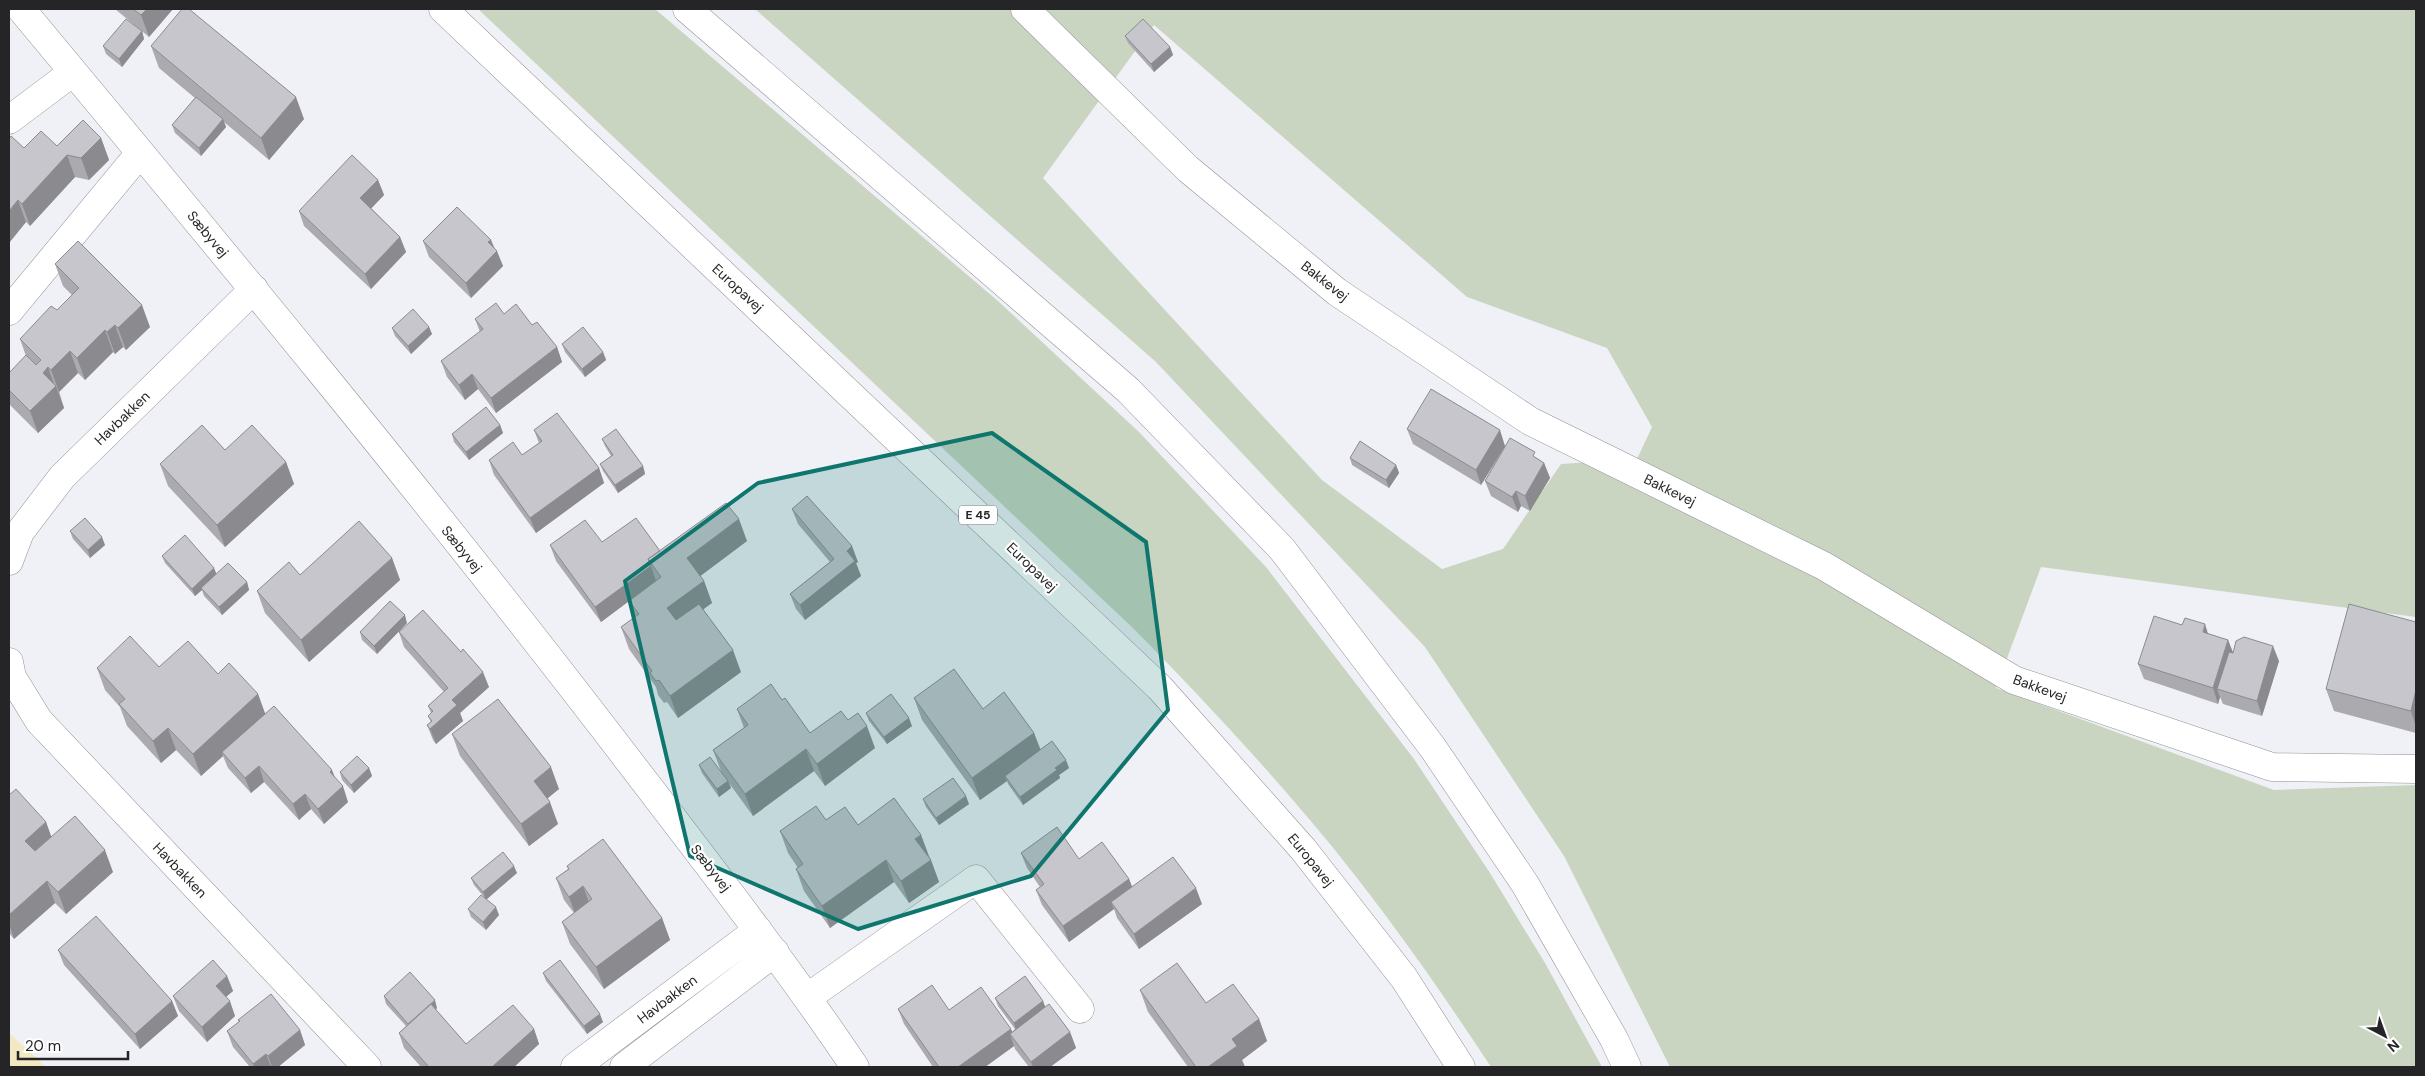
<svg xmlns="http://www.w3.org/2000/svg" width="2425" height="1076" viewBox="0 0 2425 1076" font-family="'DM Sans',sans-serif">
<rect width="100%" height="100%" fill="#f0f1f7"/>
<path fill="#cad5c1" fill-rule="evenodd" d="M478,9h177l343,292 141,131 127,135 148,192 76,114 55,90 57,104h-111c-54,-82 -112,-165 -176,-241 -57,-68 -117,-132 -179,-195z
M755,9h1661v608l-375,-50 -45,121 278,102 142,-5v282h-746l-106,-211 -139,-209 -269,-285zM1154,25l313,272 140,51 45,79 -15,32 -76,5 -58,85 -61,20 -120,-89 -279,-302z"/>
<path fill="#f2e8c2" d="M9,1033l37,34h-37z"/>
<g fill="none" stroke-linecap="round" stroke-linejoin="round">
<defs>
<path id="minor" d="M21,9c199,239 398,479 588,726 84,110 169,218 246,332
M1025,9l163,160 149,123 193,129 294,145 190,114 258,87 144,2
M9,120l64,-48
M9,311l131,-158
M9,561l11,-29 42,-55 192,-188
M9,662l3,15 27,44 328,346
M808,997l168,-118 104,130
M575,1067l183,-137
M624,1067l151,-115"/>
<path id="major" d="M443,9l717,679 143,161 101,129 57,89
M687,9l441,381 154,159 151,199 92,136 89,155 13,28"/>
</defs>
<use href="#minor" stroke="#909196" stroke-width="29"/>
<use href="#major" stroke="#909196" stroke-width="29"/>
<use href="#minor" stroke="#fff" stroke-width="28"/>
<use href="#major" stroke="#fff" stroke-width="28"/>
</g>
<path fill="#abaaaf" d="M115,9h58l-24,28z
M142,31l2,8 -22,28 -16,-13 -3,-8z
M1125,36l45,11 3,8 -19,17 -26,-29z
M151,46l153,73 -35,41 -45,-38 2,5 -25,29 -26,-23 -3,-8 23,-27 -36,-30z
M101,138l8,22 -20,20 -14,-3 -45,49 -4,-4 -17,21 15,-95 33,-2z
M378,180l6,15 -13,13 29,29 6,15 -35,37 -67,-63 -5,-15z
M491,240l12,26 -32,32 -42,-41 -6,-16z
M55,264l95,63 -24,23 -3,-3 -8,7 -2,-2 -28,28 -7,-7 -19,19v-1l5,17 -26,25 -29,-29v-31l17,-17 -6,-17 37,-29 15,-15 -9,-9z
M504,314l28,11 25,22 5,15 -66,51 -18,-24 -13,11 -18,-23 -6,-16 39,-29 -5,-13z
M429,327l3,7 -21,20 -16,-18 -3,-8z
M562,344l41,8 3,8 -21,17 -20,-25z
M500,425l3,8 -34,27 -15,-18 -2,-8z
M1407,429l98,17 32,12 7,5 6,15 -20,33 -9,-5 -3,6 -27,-16 -6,-15 20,-35 -24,39 -68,-41z
M534,430l65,38 5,15 -68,50 -42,-58 -5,-15 33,-5 17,-12z
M602,439l41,27 2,8 -27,19 -15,-22 -3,-7 11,-8 -6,-10z
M225,450l61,12 8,22 -69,63 -57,-61 -8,-22z
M1350,458l46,7 3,8 -10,15 -37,-23z
M792,509l66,53 -2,1 5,13 -56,44 -9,-11 -6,-15 40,-32 -32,-38z
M70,531l35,14 -15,13 -17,-19z
M747,541l-47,35 4,5 8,22 -9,6 38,63 -63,46 -11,-16 -3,1 -6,-8 -2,-8 -27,-38 -8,-22 14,-10 -6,-16 -28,21 -45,-61 -6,-16 52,-3 58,9z
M162,556l55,18 30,8 2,8 -27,25 -18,-19 -2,-6 -7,6 -30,-33z
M392,558l8,22 -91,82 -44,-49 -8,-22 43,-16z
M2416,622v111l-82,-22 -8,-22z
M407,623l-30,31 -15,-14 -2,-8z
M399,632l90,55 -29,26 3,8 -27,23 -3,-4 -6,-15 4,-3 -3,-6 3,-3 -3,-7 16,-14 -40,-45z
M2208,634l20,6 5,13 46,8 -17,55 -39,-12 -3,-7 -2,7 -74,-25 -6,-15z
M97,668l121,6 40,20 7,20 70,64 13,24 -24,22 -13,-15 -12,11 -35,-38 -13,11 -23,-25 -5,-12 -22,20 -25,-26 -15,13 -34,-37 -7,-19 -15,-17z
M914,698l120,35 7,17 28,18 -10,7 1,3 -37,27 -15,-21 -1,-3 -27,19 -58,-80z
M782,700l28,33 38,-13 27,28 -50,38 -11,-15 -61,45 -24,-33 2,5 -12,9 -17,-24 -3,-8 22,6 -8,-21 31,-22 -7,-19z
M866,713l46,13 -25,18 -18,-23z
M452,734l107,55 -12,9 11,26 -29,22 -69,-90z
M369,768l3,8 -18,17 -12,-13 -2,-8z
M9,795l37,27 5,15 62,35 -47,42 -11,-11 -41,36 -5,-6z
M923,799l46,5 -30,21 -13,-18z
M826,820l95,15 18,47 -30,21 -15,-21 -64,46 -26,-37 -8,-22 2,-1 -10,-15 -8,-22z
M1021,853l58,6 50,20 3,8 70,17 -63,45 -22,-31 -3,-9 -45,33 -27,-37 -6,-15 4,-3 -13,-19z
M567,866l95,52 8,22 -66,49 -34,-45 -8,-22 12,-9 -10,-13 -8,-22 12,-9z
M517,873l-31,26 13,16 -13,15 -15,-13 -3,-8 16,-12 -10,-12 -3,-7z
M58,950l114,51 6,15 -38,33 -76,-84z
M543,973l60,49 -16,12 -41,-53z
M227,976l6,15 -7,6 9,19 -28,26 -28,-31 -6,-15z
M1140,990l119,29 8,22 -25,19 3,7h-57l-40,-55z
M384,996l53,12 -1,2 30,34 68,-15 5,15 -25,23h-93l-17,-19 -5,-15 7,-7 -20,-22z
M995,998l48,3 2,6 25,25 6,16 -26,19h-21l-14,-18 -1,-3 -29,21h-52l-29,-43 -6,-15 51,1 62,19 1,3 3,-3 -17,-23z
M238,1020l62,10 5,15 -27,22h-28l-17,-20 -6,-16 12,-9z"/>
<path fill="#8b8b8f" d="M147,9h26l-24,28 -8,-22z
M142,31l2,8 -22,28 -3,-8z
M1170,47l3,8 -19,17 -3,-8z
M296,97l8,22 -35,41 -8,-22z
M223,119l3,8 -25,29 -2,-8z
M101,138l8,22 -20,20 -8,-22z
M67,155l8,22 -45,49 -8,-22z
M378,180l6,15 -18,19 -6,-16z
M18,200l8,22 -17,21v-32z
M400,237l6,15 -35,37 -6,-15z
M491,240l4,12 2,-1 6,15 -32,32 -5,-15 22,-41z
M142,305l8,22 -24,23 -8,-22z
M115,325l8,22 -8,7 -8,-22z
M429,327l3,7 -21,20 -3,-8z
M105,330l8,22 -28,28 -8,-22z
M557,347l5,15 -66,51 -5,-15z
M70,351l8,22 -19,19 -8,-22z
M603,352l3,8 -21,17 -3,-8z
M48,367l7,20 1,-1 8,22 -26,25 -8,-22 13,-38z
M472,374l6,15 -13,11 -6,-15z
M500,425l3,8 -34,27 -3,-8z
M1500,430l5,16 -24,39 -5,-15z
M286,462l8,22 -69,63 -8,-22z
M1544,463l6,15 -20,33 -5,-15z
M1396,465l3,8 -10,15 -3,-8z
M643,466l2,8 -27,19 -3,-8z
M599,468l5,15 -68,50 -6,-15z
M1516,491l5,15 -3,6 -6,-15z
M739,519l8,22 -52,39 -8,-22z
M102,537l3,8 -15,13 -2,-8z
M852,546l6,16 -2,1 5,13 -56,44 -5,-15 47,-54z
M392,558l8,22 -91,82 -8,-22z
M651,566l5,15 -55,41 -6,-15z
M214,568l3,7 -16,13 1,2 -7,6 -3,-7z
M704,581l8,22 -37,27 -8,-22z
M247,582l2,8 -27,25 -3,-8z
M405,615l2,8 -30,31 -3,-8z
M2205,624l5,16 -7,-8z
M2228,640l6,15 -17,34 3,8 -2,7 -5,-16z
M2273,646l6,15 -17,55 -5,-15z
M733,650l8,22 -63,46 -8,-22z
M483,672l6,15 -29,26 3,8 -27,23 -6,-15 22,-29z
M2416,690v37l-5,-16z
M258,694l8,22 -44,36 1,4 -22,20 -8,-22z
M909,718l3,8 -25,18 -3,-7z
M867,726l8,22 -50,38 -8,-22z
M168,728l8,22 -15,13 -8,-22z
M1034,733l8,22 -37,21 2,5 -27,19 -8,-22z
M806,749l8,22 -61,45 -8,-22z
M1066,760l3,8 -10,7 1,3 -37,27 -3,-8 35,-29z
M259,766l5,16 -13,11 -6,-15z
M551,767l8,22 -17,14 -8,-22z
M369,768l3,8 -18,17 -3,-8z
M332,770l6,15 -8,-13z
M728,781l3,7 -12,9 -2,-8z
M343,786l5,16 -24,22 -6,-15z
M305,794l6,15 -12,11 -6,-16z
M966,796l3,8 -30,21 -3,-7z
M550,802l8,22 -29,22 -8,-22z
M46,822l8,22 -21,19 -8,-22z
M921,835l8,22 -14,-18z
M105,850l8,22 -47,42 -8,-22z
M886,860l8,22 -64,46 -8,-22z
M931,860l8,22 -30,21 -8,-22z
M514,866l3,7 -31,27 -3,-8z
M1129,879l6,15 -24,8 3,7 -45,33 -6,-16z
M47,881l8,22 -41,36 -5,-15v-9z
M583,886l8,22 -14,11 -8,-22z
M1196,888l6,16 -63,45 -5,-15z
M496,907l3,8 -13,15 -3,-8z
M662,918l8,22 -66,49 -8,-22z
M227,976l6,15 -12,10 -5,-15z
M435,1000l2,8 -26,23 -3,-7z
M172,1001l6,15 -38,33 -5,-15z
M230,1001l5,15 -28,26 -5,-15z
M1043,1001l3,8 -30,22 -2,-8z
M600,1014l3,8 -16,12 -3,-8z
M1259,1019l8,22 -25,19 3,7h-37l24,-28z
M534,1029l5,15 -25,23h-22z
M1011,1029l5,13 -6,-8 4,12 -29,21h-27z
M300,1030l5,15 -27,22h-6l-4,-11z
M1070,1032l6,16 -26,19h-17l-2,-5z
M266,1054l5,13h-16l-2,-3z"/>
<path fill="#c7c6cc" stroke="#8b8b8f" d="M133,9h14l-6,6z
M182,9h7l107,88 -35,41 -110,-92z
M126,19l16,12 -23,28 -16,-13z
M1143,19l27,28 -19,17 -26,-28z
M196,97l27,22 -24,29 -27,-23z
M83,120l18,18 -20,20 -14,-3 -45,49 -4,-4 -9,11v-72l2,-3 13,12 17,-17 16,15z
M352,155l26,25 -18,18 40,39 -35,37 -66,-63z
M457,207l34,33 -3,2 9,9 -31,32 -43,-42z
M78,241l64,64 -24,23 -3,-3 -8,7 -2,-2 -28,28 -7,-7 -19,19 -3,-3 -5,6 13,13 -26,25 -21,-21v-17l17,-18 10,10 5,-5 -21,-21 31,-33 6,4 22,-22 -24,-24z
M496,303l8,11 12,-10 16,21 5,-3 20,25 -66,51 -19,-24 -13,11 -18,-24 42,-32 -8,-10z
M413,309l16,18 -21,19 -16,-18z
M583,327l20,25 -21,17 -20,-25z
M1431,389l69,41 -24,40 -69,-41z
M486,407l14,18 -34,27 -14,-18z
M557,413l42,55 -69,50 -41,-58 24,-18 9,13 20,-14 -8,-11z
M202,425l23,25 27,-25 34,37 -69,63 -57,-61z
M616,429l27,37 -28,19 -15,-21 13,-9 -11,-16z
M1510,438l25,14 -2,4 11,7 -19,33 -9,-5 -4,6 -27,-16z
M1360,441l36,24 -10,15 -36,-22z
M807,496l45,50 -5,5 8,10 -55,44 -10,-11 44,-35 -42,-50z
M726,503l13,16 -52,39 17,23 -37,27 9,12 23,-16 34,46 -63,46 -11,-16 -3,1 -6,-8 2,-2 -31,-44 18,-13 -10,-13 32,-24 -13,-18z
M85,518l17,19 -14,13 -18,-19z
M636,518l24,33 -12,8 3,7 -56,41 -45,-62 35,-25 17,22z
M359,521l33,37 -91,82 -44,-49 32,-29 11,13z
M185,535l29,33 -22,21 -30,-33z
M228,563l19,19 -28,25 -18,-19z
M390,601l15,14 -31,31 -14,-14z
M2349,604l67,18v68l-5,21 -85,-22z
M423,610l38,42 2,-3 20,23 -31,28 5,5 -27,24 -3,-4 5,-4 -4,-5 5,-5 -5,-5 20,-18 -49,-56z
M2154,616l28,9 3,-7 20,6 -2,8 25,8 -15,48 -75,-24z
M130,636l29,31 29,-26 30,33 11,-11 29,31 -65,60 -25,-26 -15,13 -34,-37 6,-5 -28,-31z
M2244,637l29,9 -16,55 -40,-12 12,-37 4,1 3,-12z
M954,669l29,40 21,-17 30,41 -62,45 -58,-80z
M771,684l11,16 3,-2 25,35 31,-22 7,9 10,-7 9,13 -50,38 -11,-15 -61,45 -32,-44 35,-25 -11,-16z
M891,694l18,24 -25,19 -18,-24z
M498,699l53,68 -17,14 16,21 -29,22 -69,-90z
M274,706l58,64 -2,2 13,14 -25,23 -13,-15 -12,10 -34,-38 -14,12 -23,-26z
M1052,741l14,19 -11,8 2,2 -37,27 -15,-21z
M357,756l12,12 -18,17 -11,-13z
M710,757l18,24 -11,8 -18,-24z
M953,778l13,18 -30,22 -13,-19z
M16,789l30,33 -21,19 10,10 40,-35 30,34 -47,42 -11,-11 -38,34v-120z
M894,798l27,37 -6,4 16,21 -30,21 -15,-21 -64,46 -26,-37 7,-5 -23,-33 36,-25 10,14 19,-13 13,18z
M1057,827l22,32 23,-17 27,37 -66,47 -27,-36 8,-6 -23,-31z
M603,839l59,79 -66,49 -34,-45 30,-23 -9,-13 -14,11 -13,-19 13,-9 -2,-3z
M503,852l11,14 -31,26 -12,-14z
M1173,857l23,31 -62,46 -23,-32z
M481,895l15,12 -13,15 -15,-13z
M96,916l76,85 -37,33 -77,-84z
M213,960l14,16 -11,10 14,15 -28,26 -29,-31z
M560,960l40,54 -16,12 -41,-53z
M1177,963l29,40 27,-19 26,35 -27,20 5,7 -29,21h-12l-56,-77z
M410,972l25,28 -27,24 -24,-28z
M1025,976l18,25 -29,22 -19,-25z
M932,985l17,25 32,-23 30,42 -53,38h-19l-41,-58z
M271,994l29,36 -32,26 -2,-2 -13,10 -26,-33 13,-10 -2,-1z
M431,1004l35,40 47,-39 21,24 -42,38h-63l-30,-34z
M1049,1004l21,28 -39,30 -21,-28z"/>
<path fill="#0f766e" fill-opacity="0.2" stroke="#0f766e" stroke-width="4" stroke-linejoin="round" d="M992,433l154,109 22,168 -137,166 -173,53 -168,-73 -65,-275 133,-98z"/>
<g text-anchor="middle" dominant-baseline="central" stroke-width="4.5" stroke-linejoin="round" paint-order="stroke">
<rect fill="#fefefe" stroke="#666668" stroke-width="1" x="959" y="505.5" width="38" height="19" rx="4"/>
<g font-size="12" font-weight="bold" fill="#252527">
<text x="978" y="515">E 45</text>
</g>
<g font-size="14" fill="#252527" stroke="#fefefe">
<text transform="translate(208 234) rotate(50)">Sæbyvej</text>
<text transform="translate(1325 281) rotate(38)">Bakkevej</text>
<text transform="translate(738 288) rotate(43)">Europavej</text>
<text transform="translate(122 418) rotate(-44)">Havbakken</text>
<text transform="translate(1670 490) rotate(26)">Bakkevej</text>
<text transform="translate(462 549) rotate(51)">Sæbyvej</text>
<text transform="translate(1032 567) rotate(44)">Europavej</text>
<text transform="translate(2040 688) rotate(20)">Bakkevej</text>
<text transform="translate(1311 860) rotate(51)">Europavej</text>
<text transform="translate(711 868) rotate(52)">Sæbyvej</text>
<text transform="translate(180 870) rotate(46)">Havbakken</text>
<text transform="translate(667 999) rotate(-37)">Havbakken</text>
</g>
</g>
<rect width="2425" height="1076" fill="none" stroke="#252527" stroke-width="20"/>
<g transform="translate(2385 1036) rotate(139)" stroke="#fefefe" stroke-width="4" paint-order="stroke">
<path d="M0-4L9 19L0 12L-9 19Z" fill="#252527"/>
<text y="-8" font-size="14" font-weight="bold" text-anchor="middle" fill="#252527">N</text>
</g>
<path d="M18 1051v8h110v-8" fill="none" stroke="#252527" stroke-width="2.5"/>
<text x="25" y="1051" font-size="15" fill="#252527" stroke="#fefefe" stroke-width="4" paint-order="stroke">20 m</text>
</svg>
